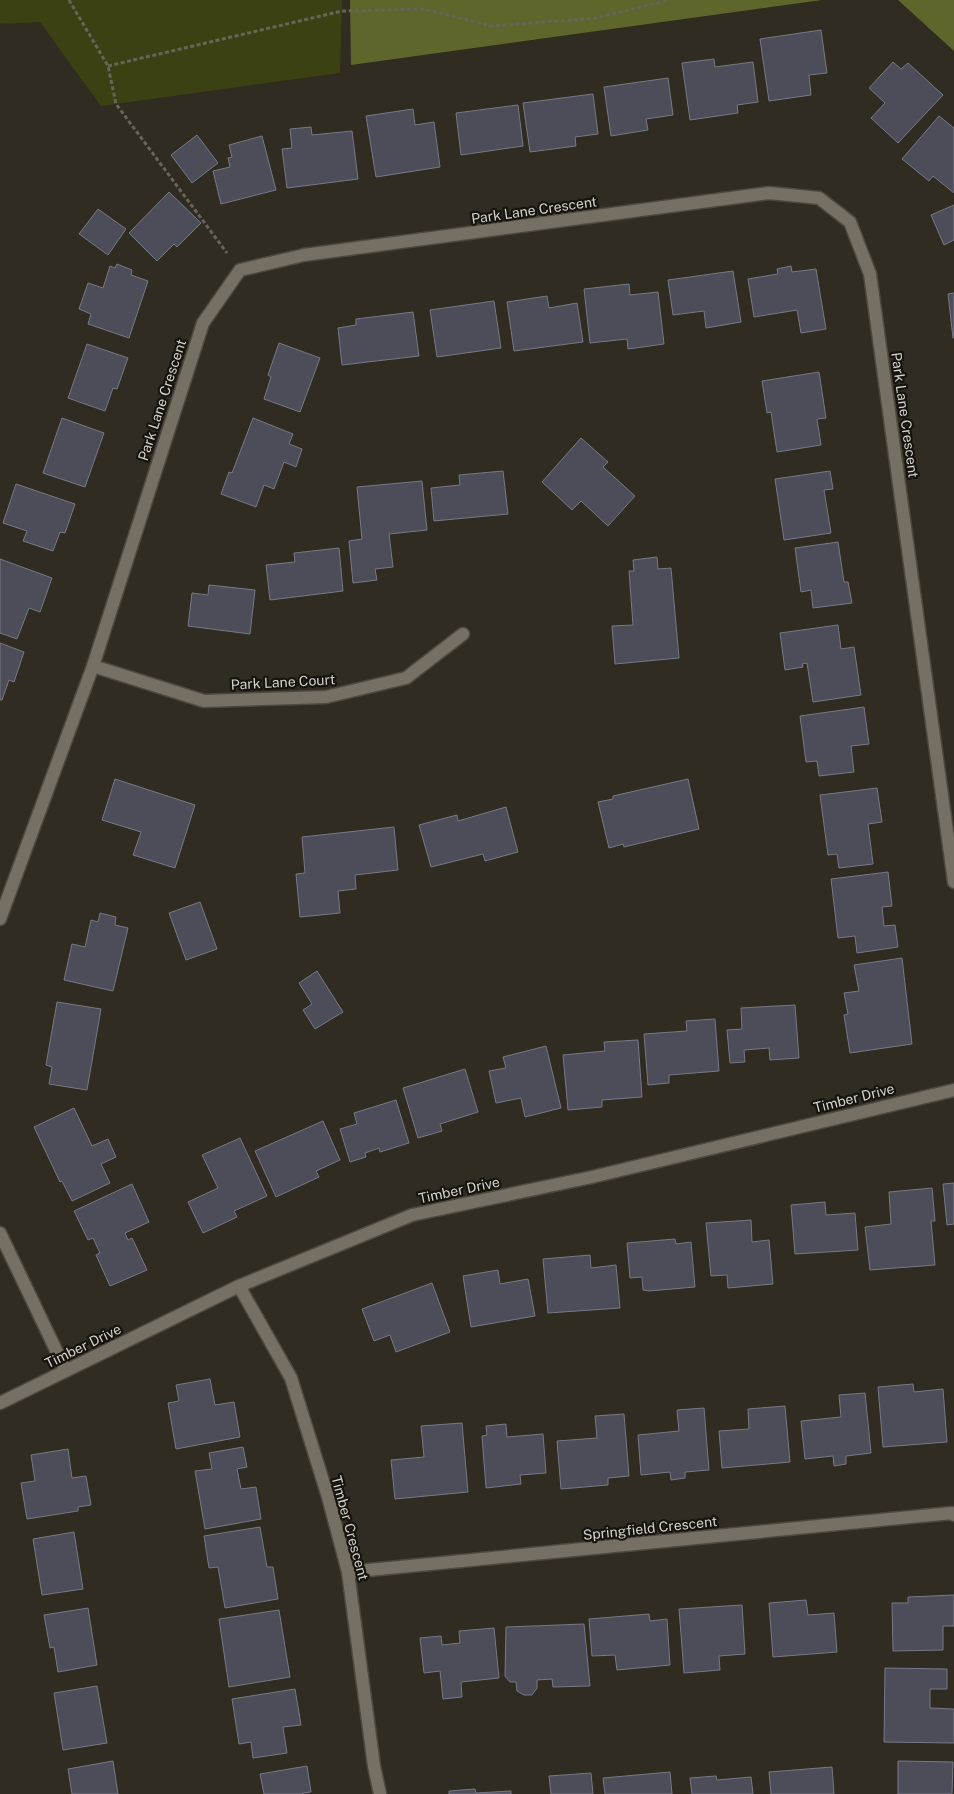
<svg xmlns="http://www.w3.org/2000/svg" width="954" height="1794" viewBox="0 0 954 1794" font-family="'Public Sans',sans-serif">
<rect width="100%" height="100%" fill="#302c21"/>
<path fill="#3c4113" d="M0,0h342l-2,73 -239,33 -61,-84 -40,2z"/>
<path fill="#5f662b" d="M350,0h472l-471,65z
M898,0h56v51z"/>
<path fill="#4c4d59" stroke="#787986" d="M821,30l6,43 -18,2 2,20 -42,6 -9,-62z
M714,59l1,8 38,-5 5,40 -21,3 1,8 -48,7 -8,-57z
M893,62l8,7 7,-6 35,32 -45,48 -27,-25 14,-15 -16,-15z
M668,78l5,37 -27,4 2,11 -37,6 -7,-49z
M593,94l5,40 -23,3 1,9 -46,6 -7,-49z
M518,105l5,41 -62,9 -5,-42z
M413,109l2,16 19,-3 6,45 -64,10 -10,-61z
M939,116l15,12v65l-21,-17 -4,5 -27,-22z
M311,127l1,8 40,-4 6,48 -71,9 -5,-39 10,-1 -2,-19z
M197,135l21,28 -26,20 -21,-28z
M262,136l14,54 -55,14 -8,-33 17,-4 -2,-9 4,-1 -3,-12z
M169,192l32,31 -24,24 -3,-3 -17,17 -28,-28z
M954,205v35l-10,5 -13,-30z
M98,209l28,20 -18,26 -29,-21z
M117,264l15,6 -1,5 17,6 -19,57 -41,-14 3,-10 -12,-5 9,-26 15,5 7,-22 5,2z
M791,266l1,6 24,-3 10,60 -25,4 -4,-23 -43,7 -6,-38 30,-5 -1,-5z
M733,271l8,51 -35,6 -2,-17 -31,4 -5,-35z
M629,284l1,11 28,-3 6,52 -36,5 -1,-10 -37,4 -6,-54z
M954,293v45h-1l-5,-44z
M547,296l2,12 28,-5 6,39 -69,9 -7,-49z
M494,301l7,47 -64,9 -7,-47z
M413,312l6,44 -77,9 -4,-37 18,-3v-6z
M279,343l41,15 -20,54 -36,-13 7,-22 -3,-2z
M87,344l41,14 -11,31 -4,-1 -8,23 -37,-13z
M819,372l7,46 -9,1 4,26 -44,7 -6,-40 -4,1 -5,-32z
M62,418l42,15 -19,54 -42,-14z
M253,418l40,16 -4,10 13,5 -6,18 -12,-5 -10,27 -10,-4 -8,22 -35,-13 8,-22 3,1z
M581,438l27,24 -5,5 32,29 -27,30 -27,-25 -9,9 -30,-28z
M503,471l5,43 -74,7 -3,-33 29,-3 -1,-10z
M830,471l3,18 -9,1 7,43 -47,7 -9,-61z
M422,481l5,49 -38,4 4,33 -18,2 2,11 -24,3 -4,-42 13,-2 -5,-52z
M16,484l59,20 -10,29 -5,-1 -7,19 -30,-10 4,-10 -24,-8z
M838,542l6,40h4l4,21 -39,5 -2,-18 -10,2 -6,-44z
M339,548l4,43 -73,9 -4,-35 29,-3 -1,-9z
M657,557l1,12 13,-1 8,90 -64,6 -3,-38 21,-1 -4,-54h5l-1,-11z
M0,559l52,19 -12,34 -11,-4 -12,31 -17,-6z
M209,585l46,5 -5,44 -62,-8 4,-33 16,2z
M838,625l3,24 13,-2 7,48 -48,7 -6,-39 -5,1 1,3 -18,3 -5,-37z
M0,643l24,9 -10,30 -5,-2 -7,20h-2z
M864,707l5,37 -18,2 3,26 -35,4 -2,-15 -11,1 -6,-46z
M115,779l80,26 -20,63 -42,-13 8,-23 -39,-12z
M688,779l11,50 -75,18 -1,-3 -14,4 -11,-46 15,-3v-3z
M877,788l5,34 -14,2 5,40 -34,4 -2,-14 -9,1 -8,-60z
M506,807l12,45 -33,9 -2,-7 -52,13 -12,-42 38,-10 1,6z
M394,827l4,43 -43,5 1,14 -18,2 2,22 -40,4 -4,-43 9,-1 -3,-36z
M888,872l4,34 -10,1 2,19 11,-1 3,22 -41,6 -2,-17 -17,2 -7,-59z
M200,902l17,47 -31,11 -17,-47z
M100,913l16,4 -1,8 13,3 -15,63 -49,-11 8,-36 13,3 6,-27 7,2z
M902,958l10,86 -62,9 -6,-38 4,-1 -4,-21 15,-2 -5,-26z
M317,971l26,41 -28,17 -12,-19 9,-6 -13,-21z
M57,1002l44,7 -14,81 -38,-6 3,-17 -6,-2z
M795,1005l4,53 -29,2 -1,-12 -25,2 1,12 -15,1 -3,-33 15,-1 -1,-21z
M715,1019l4,52 -50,4v8l-21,2 -4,-51 43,-3 -1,-10z
M638,1040l4,57 -40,3v7l-34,3 -5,-55 42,-4 -1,-9z
M546,1046l15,62 -36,9 -4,-19 -25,5 -7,-32 17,-3 -3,-11z
M465,1069l13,43 -38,12 2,7 -24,7 -15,-50z
M396,1100l13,43 -29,9 -1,-4 -14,5 1,4 -16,5 -10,-33 17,-5 -3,-11z
M74,1108l18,38 16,-7 8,18 -15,7 9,19 -38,18 -10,-20 -2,1 -26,-55z
M323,1121l17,39 -24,11 3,6 -43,20 -21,-46z
M240,1138l27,58 -33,15 3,6 -34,16 -15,-31 30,-14 -16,-33z
M954,1183v41l-7,1 -4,-41z
M132,1184l17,38 -24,11 3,7 4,-2 15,32 -37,16 -14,-31 4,-2 -7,-15 -5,2 -14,-29z
M932,1188l3,33h-4l4,44 -65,5 -5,-43 26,-3 -2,-32z
M825,1202l1,13 29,-2 3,37 -63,4 -4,-49z
M751,1220l1,22 17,-2 4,44 -45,4 -1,-13 -16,1 -5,-53z
M675,1239l1,5 15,-2 4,45 -46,4 -6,-1 -1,-13 -12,1 -3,-35z
M590,1255l1,13 25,-3 4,43 -72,5 -5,-54z
M498,1270l2,14 28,-5 7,37 -64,11 -8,-51z
M432,1283l18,49 -54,20 -6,-17 -16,6 -12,-32z
M210,1379l5,26 19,-3 6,35 -64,12 -8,-46 11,-2 -3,-16z
M913,1384l1,8 29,-3 4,53 -64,5 -5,-60z
M865,1393l6,60 -25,3v8l-12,2 -1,-10 -28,3 -4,-38 40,-4 -2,-22z
M785,1406l5,56 -68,6 -3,-37 30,-2 -1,-20z
M704,1408l5,62 -24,2v6l-14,2 -1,-8 -29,3 -3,-40 41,-4 -2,-21z
M624,1414l5,62 -21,2v7l-47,4 -4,-48 40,-3 -2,-22z
M462,1423l6,69 -73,7 -4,-39 33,-3 -3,-31z
M506,1424l1,13 36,-3 3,39 -26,2 1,9 -35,4 -4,-52 5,-1 -1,-9z
M243,1447l4,20 -10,2 4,20 15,-2 5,32 -56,10 -10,-58 17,-2 -3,-16z
M68,1449l4,29 14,-2 5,29 -13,2v4l-51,8 -6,-36 14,-2 -4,-26z
M260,1527l7,40h6l5,32 -53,9 -7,-41 -9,1 -5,-32z
M74,1532l9,57 -41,6 -9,-56z
M954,1595v31h-11v24l-50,1 -1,-48h16v-6z
M806,1600l2,15 26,-2 3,39 -64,5 -4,-54z
M742,1605l3,49 -26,2 1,14 -36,3 -5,-64z
M88,1608l9,57 -39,7 -4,-25 -4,1 -6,-33z
M279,1610l11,67 -61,10 -10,-68z
M649,1614l1,7 17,-2 3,46 -53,5 -2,-15 -23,1 -3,-37z
M584,1624l6,62 -37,1 -1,-8 -15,1v8l-5,7h-8l-7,-4 -1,-9h-6l-5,-6 1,-49z
M494,1628l5,50 -38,4 1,15 -19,2 -3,-28 -16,2 -4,-35 21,-2 1,9 18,-2 -1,-12z
M885,1668l62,1v20h-17v19l24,1v34l-70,-1z
M97,1686l10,57 -44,7 -9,-57z
M295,1689l6,36 -18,2 4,26 -34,5 -2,-16 -12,2 -7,-45z
M113,1761l5,33h-46l-4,-25z
M898,1761l55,1 -1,32h-54z
M307,1766l4,26 -8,1v1h-39l-4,-20z
M832,1767l2,27h-63l-2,-22z
M670,1772l2,22h-67l-2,-16z
M591,1773l2,21h-42l-2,-18z
M716,1776l1,4 34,-3 2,17h-61l-2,-16z
M475,1789l1,4 35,-2v3h-62v-3z"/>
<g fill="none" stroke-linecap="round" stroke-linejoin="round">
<defs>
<path id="minor" d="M93,666l111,35 122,-4 80,-19 57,-44
M0,919l93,-253 110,-343 37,-53 64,-15 465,-62 50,5 31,24 20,52 84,608
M0,1233l66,138
M239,1286l52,92 37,119 20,75 26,194 6,28
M0,1403l239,-117 173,-71 180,-38 362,-87
M348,1572l604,-59 2,2"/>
</defs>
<use href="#minor" stroke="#4d4940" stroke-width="15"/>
<path stroke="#68645a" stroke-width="3" stroke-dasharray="4 2.5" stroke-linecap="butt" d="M69,0l39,66 8,38 111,149
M108,66l234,-55 82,-2 68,17 104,-8 73,-18"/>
<use href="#minor" stroke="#757063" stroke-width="12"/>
</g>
<g text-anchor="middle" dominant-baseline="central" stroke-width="4.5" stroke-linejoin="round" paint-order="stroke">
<g font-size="14" fill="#d4d1ca" stroke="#16140f">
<text transform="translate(534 210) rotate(-8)">Park Lane Crescent</text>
<text transform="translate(162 400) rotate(-72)">Park Lane Crescent</text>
<text transform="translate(905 415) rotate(82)">Park Lane Crescent</text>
<text transform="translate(283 682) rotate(-3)">Park Lane Court</text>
<text transform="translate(854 1098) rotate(-14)">Timber Drive</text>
<text transform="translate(459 1190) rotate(-12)">Timber Drive</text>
<text transform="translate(83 1346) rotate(-26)">Timber Drive</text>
<text transform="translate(350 1528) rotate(75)">Timber Crescent</text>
<text transform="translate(650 1528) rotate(-6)">Springfield Crescent</text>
</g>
</g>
</svg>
